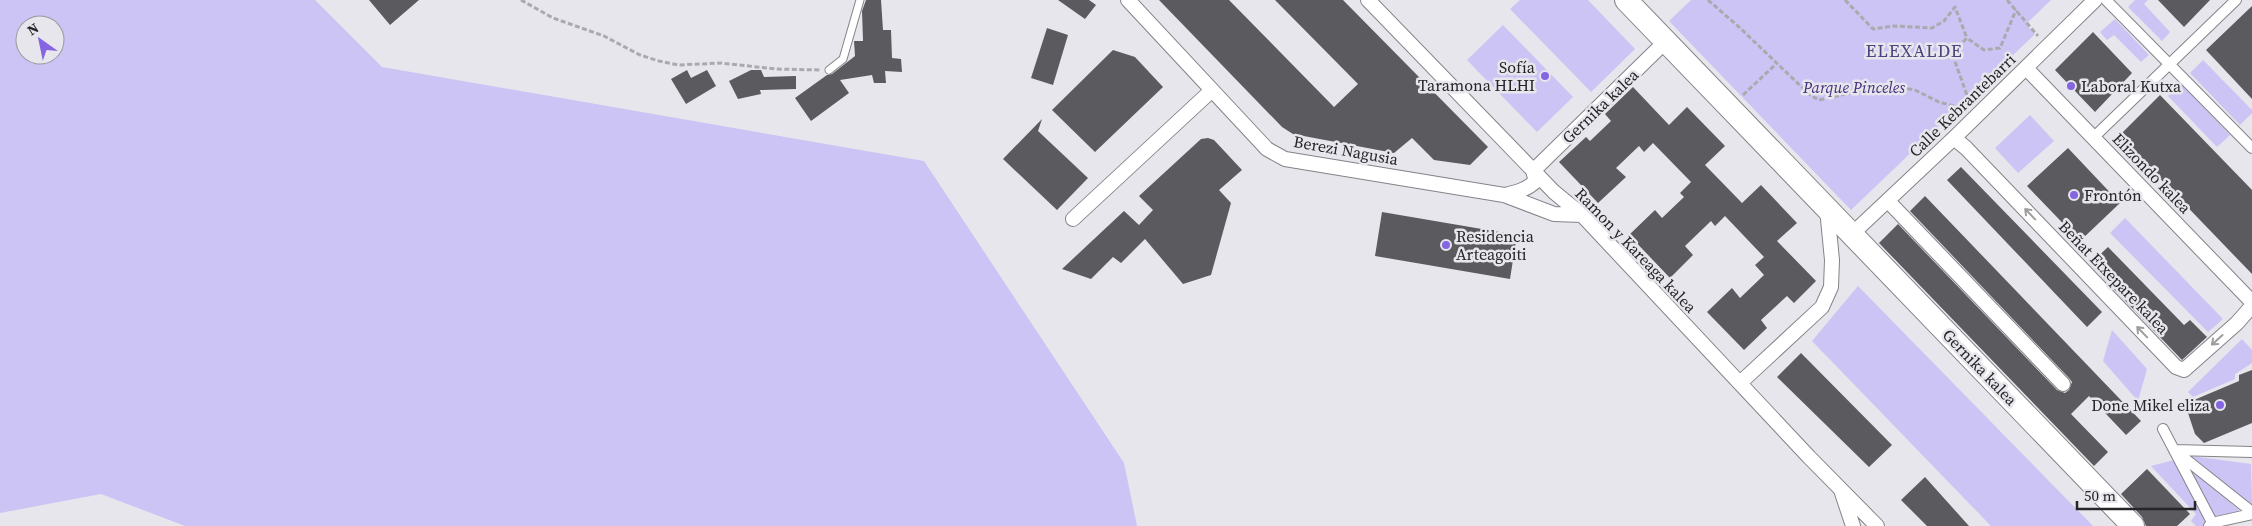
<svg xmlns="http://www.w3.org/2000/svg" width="2252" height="526" viewBox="0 0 2252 526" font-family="'Source Serif 4',serif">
<rect width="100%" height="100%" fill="#e6e6ec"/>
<path fill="#cbc4f4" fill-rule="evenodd" d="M0,0h315l67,67 542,94 200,302 13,63h-952l-84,-32 -101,19zM25,25h30v30h-30z
M1520,0h68l47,49 -44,43 -81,-83z
M1691,0h360l-25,24 9,10 -184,176 -182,-189z
M2135,0h13l-4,4 26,28 -8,9 -34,-34z
M2115,19l34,36 -8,7 -27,-27 -7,5 -7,-8z
M1503,25l70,72 -36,35 -70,-72z
M2203,60l49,50v3l-12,12 -50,-52z
M2180,83l50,52 -13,12 -49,-51z
M2030,115l24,26 -36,32 -23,-25z
M2125,218l98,101 -15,13 -98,-99z
M1858,286l235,240h-102l-179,-185z
M2112,330l35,39 -9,32 -35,-40z
M2242,339l10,11v13l-17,11v5l-42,18 -5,-5z
M2191,456l60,8 1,40h-3z
M2174,460l35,61 -6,5h-7l-5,-5 5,-7 -45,-48z
M2187,465l53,46 -25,6z"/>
<path fill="#5a5a5f" d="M369,0h50l-29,25z
M866,0h15l2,30h8l1,28 9,1 1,13 -17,-1 1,12h-12l-2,-8 -32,5 9,13 -38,28 -16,-23 32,-23 5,-1 23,-18 -1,-15h9l-1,-30z
M1058,0h31l7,5 -11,14z
M1159,0h70l105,107 24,-23 -83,-84h68l145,147 -18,18 -36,-5 -22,-22 -18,15 -101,-19 -11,-7z
M2158,0h52l-26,27z
M2252,6v93l-46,-49z
M1047,28l21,7 -15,50 -22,-7z
M2093,32l39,41 -37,39 -40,-42z
M1113,50l22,7 28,30 -68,65 -43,-42z
M687,70l4,8 16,-8 9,16 -30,18 -15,-25z
M751,70h10l3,7 32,-1v13l-36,1 1,4 -23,5 -9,-18z
M1633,87l36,38 18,-18 38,39 -20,19 37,38 19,-18 36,38 -20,18 39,40 -22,22 -7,-7 -26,24 6,8 -23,22 -37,-38 25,-24 8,10 24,-23 -9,-10 9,-8 -39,-41 -10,10 -4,-5 -26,25 8,9 -23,23 -41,-43 26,-25 7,8 22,-21 -4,-4 11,-11 -38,-39 -9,9 -5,-6 -23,22 10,9 -28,26 -39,-41 27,-25 4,4 21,-20 -6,-7z
M2160,95l92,95v84l-133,-138z
M1042,119l-4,12 50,47 -31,32 -54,-51z
M1208,138l6,2 28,30 -23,20 12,13 -20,72 -28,9 -38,-45 -24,24 -8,-6 -22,22 -29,-10 62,-58 15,14 14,-15 -14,-14 62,-57z
M2068,148l52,55 -40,38 -53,-55z
M1961,167l141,145 -15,15 -140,-147z
M1925,196l216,225 -15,14 -37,-39 -18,18 37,38 -14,14 -215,-223 19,-19 159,166 8,3 4,-3 3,-8 -3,-4 -159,-167z
M1382,212l135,23 -7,44 -135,-23z
M2108,247l76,78 6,-5 17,17 -25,23 -92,-96z
M1801,353l91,92 -23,22 -92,-90z
M2252,370v53l-48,20 -9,-9 -9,-27 8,-7 45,-19v-6z
M2147,469l43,45 -13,12h-31l-4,-9 -21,-23z
M1925,477l44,49h-42l-26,-26z"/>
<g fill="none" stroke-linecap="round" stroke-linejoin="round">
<defs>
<path id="service" d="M829,70l14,-11 17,-59"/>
<path id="pedestrian" d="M2106,0l146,148
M2094,137l142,-137
M2163,429l51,97
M2252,452l-78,-2 78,62
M2209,526l3,-3 40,-9"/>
<path id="minor" d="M1128,0l139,149 18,10 219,36 50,19 28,1
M1368,0l186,192 28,23 227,242 68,69
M2026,68l226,234
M1954,138l12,10 210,219 8,3 53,-47 15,-17
M1533,171l133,-130
M1505,195c12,-3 21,-5 31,-14l-3,-10
M1888,201l175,183
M1073,219l138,-128
M1852,234l102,-96 141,-138
M1740,383l82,-76 9,-20 1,-27 -5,-51
M1842,493l11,33"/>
<path id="primary" d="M1626,0l507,526"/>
</defs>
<use href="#service" stroke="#848388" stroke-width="9"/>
<use href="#pedestrian" stroke="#848388" stroke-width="12"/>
<use href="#minor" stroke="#848388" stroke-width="16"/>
<use href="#primary" stroke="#848388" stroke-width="24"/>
<path stroke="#aaaaae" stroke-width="3" stroke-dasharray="5 2.5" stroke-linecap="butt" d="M521,0l32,18 51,18 36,19 19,6 19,4 43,-2 55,6 44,1
M1708,0l31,27 71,68 9,5 68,-15 28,5 24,12 23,6 7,-7 -17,-48 15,-15 17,12 16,-2 16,-38
M1845,0l28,29 21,-3 38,2 12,-7 11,-14 12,31
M2007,0l31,36
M1743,95l33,-31"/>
<use href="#service" stroke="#fff" stroke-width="7"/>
<use href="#pedestrian" stroke="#fff" stroke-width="10"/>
<use href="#minor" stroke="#fff" stroke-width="14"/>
<use href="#primary" stroke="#fff" stroke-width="22"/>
</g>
<defs><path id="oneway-shaft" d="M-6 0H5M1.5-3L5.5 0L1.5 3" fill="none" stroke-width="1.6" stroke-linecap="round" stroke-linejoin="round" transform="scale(1.25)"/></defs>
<g stroke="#9d9d9e">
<use href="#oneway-shaft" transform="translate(2030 214) rotate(-134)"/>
<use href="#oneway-shaft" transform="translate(2142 332) rotate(-134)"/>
<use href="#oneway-shaft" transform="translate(2217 340) rotate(138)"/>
</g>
<g fill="#8565e1" stroke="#e6e6ec" stroke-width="2">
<circle cx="1545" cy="76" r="5"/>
<circle cx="2071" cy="86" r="5"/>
<circle cx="2074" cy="195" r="5"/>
<circle cx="1446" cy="245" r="5"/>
<circle cx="2220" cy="405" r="5"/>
</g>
<g text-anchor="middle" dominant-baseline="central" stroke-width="5" stroke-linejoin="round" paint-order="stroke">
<g font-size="16" fill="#262628" stroke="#e6e6ec" text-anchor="start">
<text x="1535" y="67" text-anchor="end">Sofía<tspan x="1535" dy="18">Taramona HLHI</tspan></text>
<text x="2081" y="86">Laboral Kutxa</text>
<text x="2084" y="195">Frontón</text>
<text x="1456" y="236">Residencia<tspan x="1456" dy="18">Arteagoiti</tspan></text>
<text x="2210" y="405" text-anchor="end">Done Mikel eliza</text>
</g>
<g font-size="16" font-style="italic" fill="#452f7c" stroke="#e6e6ec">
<text x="1854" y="87">Parque Pinceles</text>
</g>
<g font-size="16" fill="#262628" stroke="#e6e6ec">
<text transform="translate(1962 105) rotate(-44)">Calle Kebrantebarri</text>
<text transform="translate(1600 106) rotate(-44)">Gernika kalea</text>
<text transform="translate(1346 150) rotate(10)">Berezi Nagusia</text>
<text transform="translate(2152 173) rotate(46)">Elizondo kalea</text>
<text transform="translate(1636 250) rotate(46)">Ramon y Kareaga kalea</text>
<text transform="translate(2114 277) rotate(46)">Beñat Etxepare kalea</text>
<text transform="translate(1980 367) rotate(46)">Gernika kalea</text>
</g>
<g font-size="18" letter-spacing="1" fill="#504280" stroke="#e6e6ec">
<text x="1914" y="50">ELEXALDE</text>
</g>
</g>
<g transform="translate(40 40) rotate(327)"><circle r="24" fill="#e6e6ec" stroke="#99999e"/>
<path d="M0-4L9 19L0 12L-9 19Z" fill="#8565e1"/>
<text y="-8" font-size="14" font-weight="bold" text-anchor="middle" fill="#262628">N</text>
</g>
<path d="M2077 501v8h118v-8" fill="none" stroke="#262628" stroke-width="2.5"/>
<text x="2084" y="501" font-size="15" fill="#262628" stroke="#e6e6ec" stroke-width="4" paint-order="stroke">50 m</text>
</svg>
